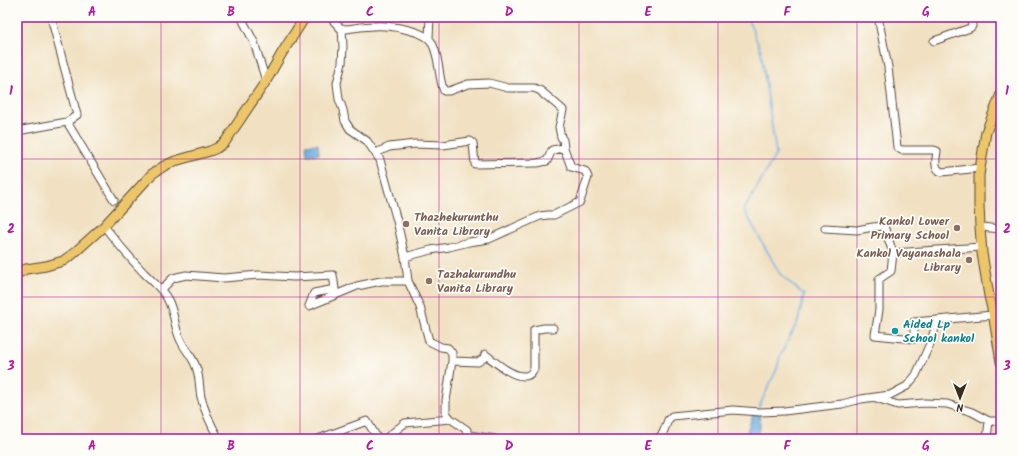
<svg xmlns="http://www.w3.org/2000/svg" width="1018" height="456" viewBox="0 0 1018 456" font-family="Kalam,sans-serif">
<rect width="100%" height="100%" fill="#fdfcf7"/>
<filter id="ink" filterUnits="userSpaceOnUse"><feTurbulence type="fractalNoise" baseFrequency=".025" numOctaves="2"/><feDisplacementMap in="SourceGraphic" scale="8" xChannelSelector="R" yChannelSelector="G"/><feConvolveMatrix kernelMatrix="1 2 1 2 8 2 1 2 1" color-interpolation-filters="sRGB"/></filter>
<filter id="wash" filterUnits="userSpaceOnUse"><feTurbulence type="fractalNoise" baseFrequency=".012" numOctaves="4" result="noise"/><feDisplacementMap in="SourceGraphic" scale="16" xChannelSelector="R" yChannelSelector="G"/><feGaussianBlur stdDeviation="0.9" result="paint"/><feColorMatrix in="noise" values="0 0 0 0 0 0 0 0 0 0 0 0 0 0 0 0 0 1.4 0 .05"/><feComposite in="paint" operator="in"/></filter>
<g filter="url(#wash)">
<rect width="100%" height="100%" fill="#f1e1c2"/>
<path fill="#70afe3" stroke="#566c80" d="M318,144l1,10 -12,1 -1,-10z
M753,414l7,1v10l-1,14h-12l-2,-2z"/>
<g fill="none" stroke-linecap="round" stroke-linejoin="round">
<path stroke="#70afe3" stroke-width="1.5" d="M747,17l14,34 15,103 -32,56 36,64 24,21 -6,26 -18,35 -3,13 -18,38"/>
</g>
</g>
<g filter="url(#ink)">
<g fill="none" stroke-linecap="round" stroke-linejoin="round">
<defs>
<path id="minor" d="M241,17l13,25 12,39
M330,17l10,11 6,1c9,-1 18,-3 28,-3 13,-1 52,4 58,17 3,6 5,14 6,20 2,10 2,19 6,28h5l19,-7 21,-1 19,5h26l7,3 3,4
M878,17l10,50 9,80 4,3h33l3,1c-1,8 -4,18 5,21l38,-4
M342,28l1,19 -1,16 -5,20 2,16 4,11 2,11 5,8 17,12 13,19 17,61 8,36 3,24 12,26 9,34 12,6 7,1 4,5v8l-6,40v12l5,6 16,11v3l2,2v4
M429,38l1,-21
M934,41l36,-13 2,-2 -1,-9
M67,122l47,78
M17,131l50,-9 10,-7 -26,-98
M376,153l13,-6 26,-3 28,1 27,-4 3,2 2,21 62,-1 10,-2 5,-11 12,-2
M104,226c13,17 26,32 40,47 9,9 18,15 24,27 7,13 6,28 13,41 4,9 12,16 15,26 4,10 3,20 5,30 4,16 10,28 18,42
M980,227l21,2
M825,228l32,2 16,-3 11,-1 9,27 89,-6
M893,253l-2,18 -12,8v31l-4,25 39,4v-17l23,-2
M405,257l26,-7 18,-3 20,-5 20,-3 51,-23 8,-1h6l26,-13 8,-25 -3,-6 -14,-4 -7,-19 -1,-8 -2,-3 -2,-10 4,-17 -22,-19
M162,289l11,-11 13,-3 38,3 35,-3 35,2 39,-2 2,14 -21,4 -5,13 48,-20 24,-5h27
M452,361l26,1 6,-4 1,-4c10,8 27,23 40,22 5,0 7,-4 9,-7v-39l10,-2h9
M876,398l22,7 27,-2 22,1 25,8 17,9
M469,435l26,4
M318,439l49,-18 11,18
M385,439l20,-16 46,-4
M658,439l5,-6 5,-13 4,-4 61,-6 27,2 24,-1 58,-7 19,-5 29,-4 17,-9 9,-11 16,-36 5,-19 56,-5
M987,439l2,-18h12"/>
<path id="major" d="M1001,94l-15,38 -7,43v30l1,22 2,26 7,43 4,17 8,49
M17,274l9,-5 20,-3 17,-5 10,-7 31,-28 48,-52 12,-8 11,-5 35,-10 7,-3 8,-6 41,-61 16,-28 23,-36"/>
</defs>
<use href="#minor" stroke="#564537" stroke-width="9"/>
<use href="#major" stroke="#564537" stroke-width="11"/>
<use href="#minor" stroke="#fff" stroke-width="7"/>
<use href="#major" stroke="#ecc669" stroke-width="9"/>
</g>
</g>
<path fill="none" stroke="#b5179e" stroke-width="1" stroke-opacity="0.55" d="M161,17v422M300,17v422M439,17v422M579,17v422M718,17v422M857,17v422M17,159h984M17,297h984"/>
<g fill="#8d6e63" stroke="#fdfcf7" stroke-width="1.5">
<circle cx="406" cy="224" r="4"/>
<circle cx="957" cy="228" r="4"/>
<circle cx="969" cy="260" r="4"/>
<circle cx="429" cy="281" r="4"/>
</g>
<circle fill="#0f9aa8" stroke="#fdfcf7" stroke-width="1.5" cx="895" cy="331" r="4"/>
<g text-anchor="middle" dominant-baseline="central" stroke-width="3.5" stroke-linejoin="round" paint-order="stroke">
<g font-size="12" font-weight="bold" fill="#785e54" stroke="#fdfcf7" text-anchor="start">
<text x="414" y="217">Thazhekurunthu<tspan x="414" dy="14">Vanita Library</tspan></text>
<text x="949" y="221" text-anchor="end">Kankol Lower<tspan x="949" dy="14">Primary School</tspan></text>
<text x="961" y="253" text-anchor="end">Kankol Vayanashala<tspan x="961" dy="14">Library</tspan></text>
<text x="437" y="274">Tazhakurundhu<tspan x="437" dy="14">Vanita Library</tspan></text>
</g>
<g font-size="12" font-weight="bold" fill="#0d838f" stroke="#fdfcf7" text-anchor="start">
<text x="903" y="324">Aided Lp<tspan x="903" dy="14">School kankol</tspan></text>
</g>
</g>
<rect width="1018" height="456" fill="none" stroke="#fdfcf7" stroke-width="44"/>
<g transform="translate(960 398) rotate(180)" stroke="#fdfcf7" stroke-width="3" paint-order="stroke">
<path d="M0-3L7 15L0 10L-7 15Z" fill="#3b2a1e"/>
<text y="-6" font-size="11" font-weight="bold" text-anchor="middle" fill="#3b2a1e">N</text>
</g>
<rect x="22" y="22" width="974" height="412" fill="none" stroke="#b5179e" stroke-width="1.5"/>
<g font-size="13" text-anchor="middle" font-weight="bold" fill="#b5179e">
<text x="92" y="16">A</text>
<text x="231" y="16">B</text>
<text x="370" y="16">C</text>
<text x="509" y="16">D</text>
<text x="648" y="16">E</text>
<text x="787" y="16">F</text>
<text x="926" y="16">G</text>
<text x="11" y="95">1</text>
<text x="1007" y="95">1</text>
<text x="11" y="233">2</text>
<text x="1007" y="233">2</text>
<text x="11" y="370">3</text>
<text x="1007" y="370">3</text>
<text x="92" y="450">A</text>
<text x="231" y="450">B</text>
<text x="370" y="450">C</text>
<text x="509" y="450">D</text>
<text x="648" y="450">E</text>
<text x="787" y="450">F</text>
<text x="926" y="450">G</text>
</g>
</svg>
